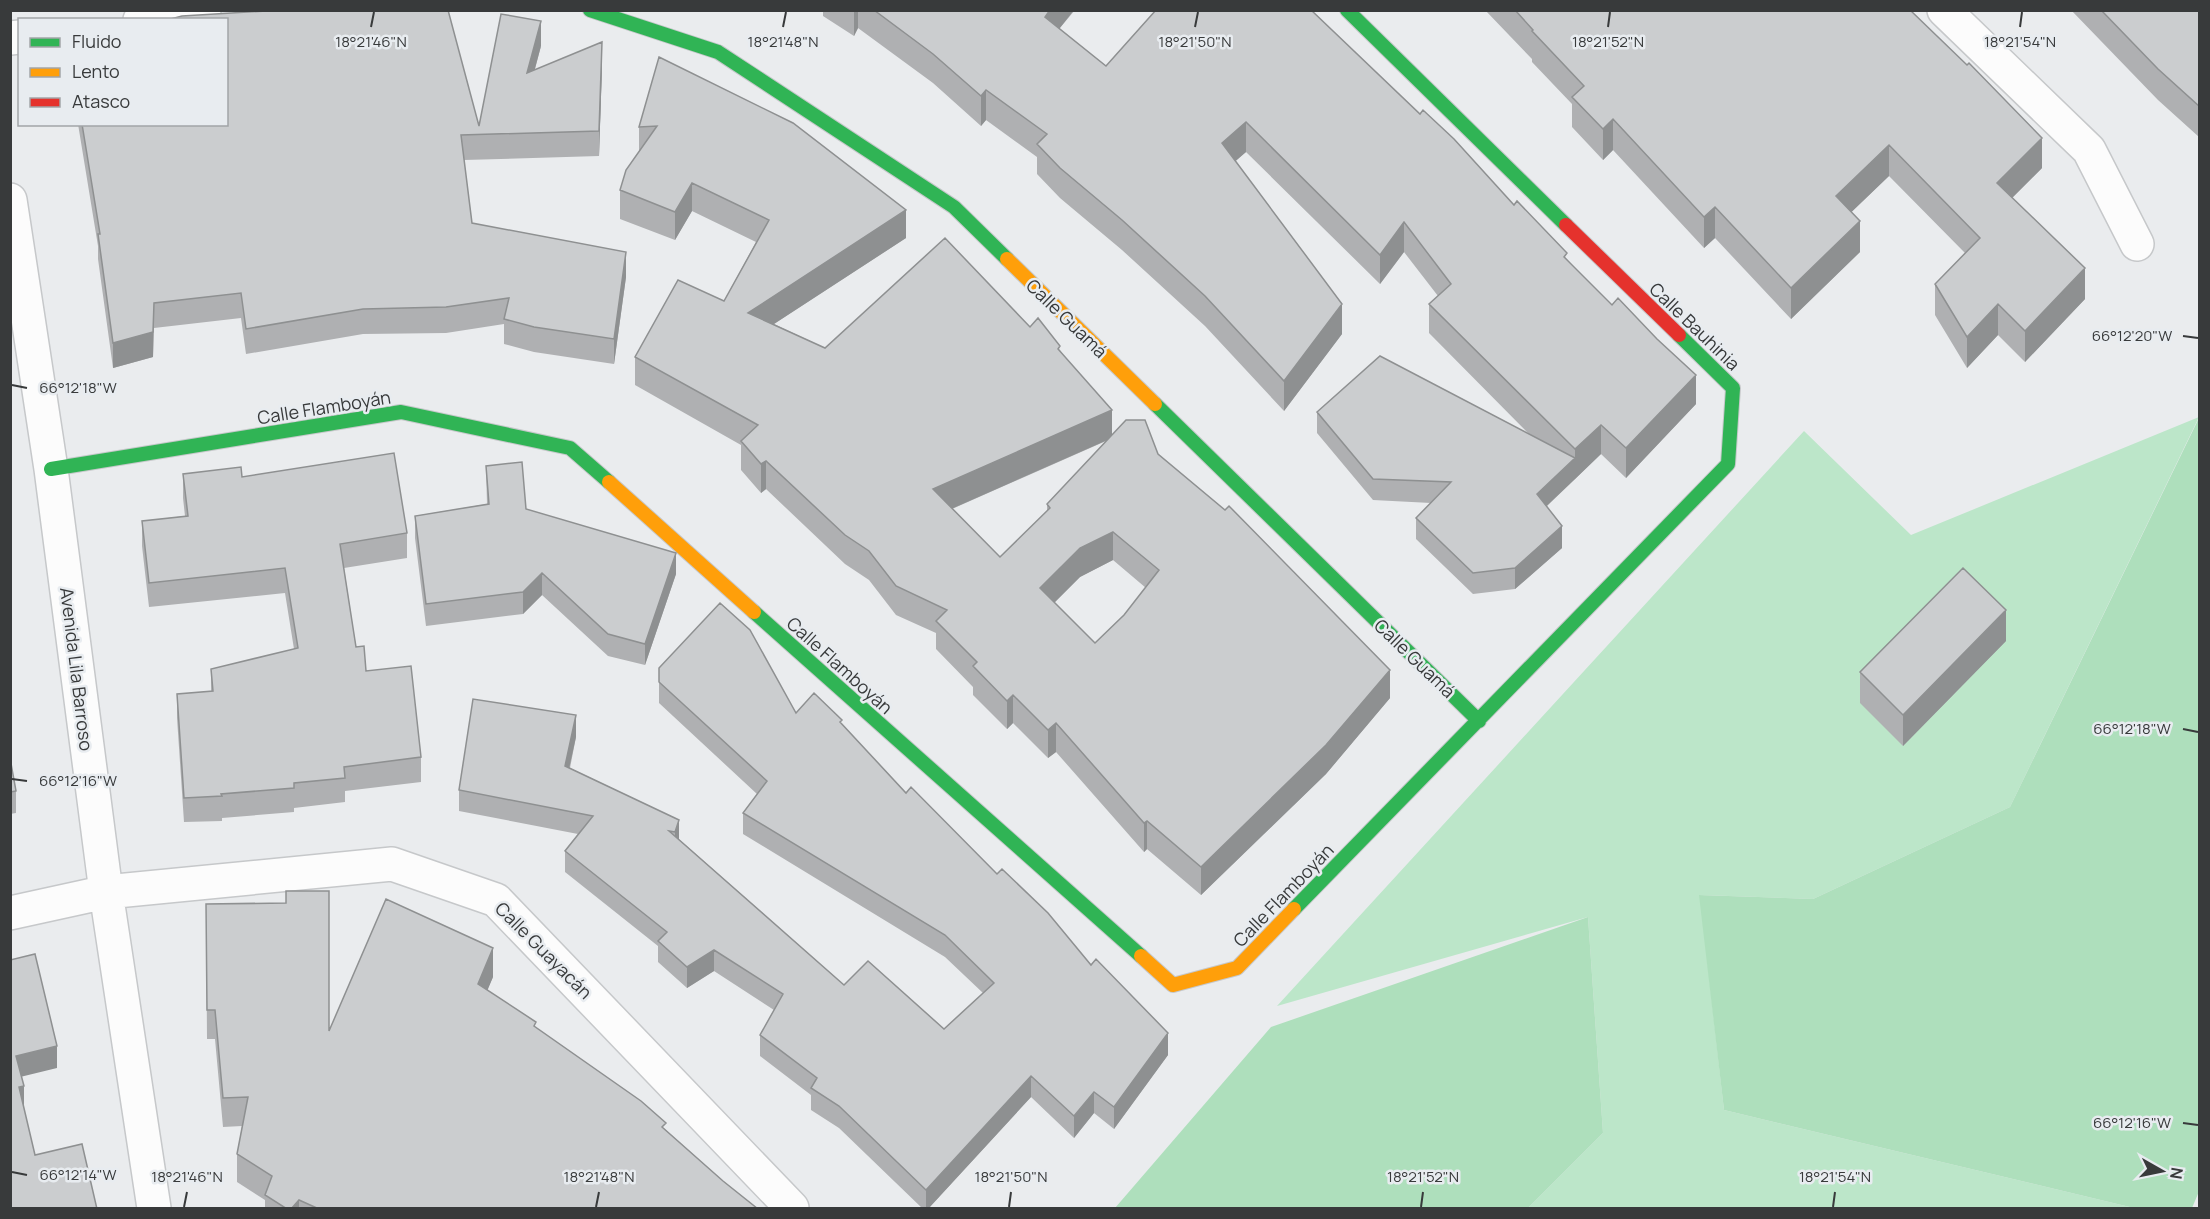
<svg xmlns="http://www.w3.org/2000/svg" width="2210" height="1219" viewBox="0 0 2210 1219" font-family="Manrope,sans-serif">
<rect width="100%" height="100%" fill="#eaecee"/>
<path fill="#bce6c9" d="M2199,417l-189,390 -197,92 -113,-4 24,215 410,98h-606l75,-75 -15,-216 -311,89 527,-575 107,104z"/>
<path fill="#aedfbc" d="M2199,418l1,771 -8,19h-58l-410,-98 -25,-215 114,4 197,-92z
M1588,917l15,216 -75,75h-413l156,-181z"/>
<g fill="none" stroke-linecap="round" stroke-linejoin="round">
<defs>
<path id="street" d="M1944,10l145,140 48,94
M140,20l64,-10
M10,38l10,-1
M10,200l41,269 55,423 48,316
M10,913l96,-21 286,-28 104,36 296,308"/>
<path id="fast" d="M590,10l128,42 236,155 53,52
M1347,10l219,215
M1155,404l324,317
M51,469l350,-57 169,36 39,34
M754,612l387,344
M1294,909l434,-445 5,-76 -54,-53"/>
<path id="slow" d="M1007,259l148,145
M609,482l145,130
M1141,956l32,29 64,-17 57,-59"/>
<path id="jam" d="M1566,225l113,110"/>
</defs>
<use href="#street" stroke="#c6c8ca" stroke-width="36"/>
<use href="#fast" stroke="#c6c8ca" stroke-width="16"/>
<use href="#slow" stroke="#c6c8ca" stroke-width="16"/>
<use href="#jam" stroke="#c6c8ca" stroke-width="16"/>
<use href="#street" stroke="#fcfcfc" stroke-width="33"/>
<use href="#fast" stroke="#30b455" stroke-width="14"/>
<use href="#slow" stroke="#ff9f0a" stroke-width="14"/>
<use href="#jam" stroke="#e5322d" stroke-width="14"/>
</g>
<path fill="#afb0b2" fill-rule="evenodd" d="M823,10h252l-16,19 47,37 48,-54 -2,-2h159l203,195 53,54 129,145 -70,74 -25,-24 -54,52 15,42 -47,41 -42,5 -57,-55v-21l15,-15 -58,-3 -56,-67v-21l213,23 -101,-102v-29l9,-8 -34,-44 -24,32 -134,-132 -11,9 107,173 -58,77 -79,-85 -83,-76 -62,-52 -23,-24v-17l-51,-37 -5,6 -48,-43 -75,-55 -4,8 -31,-20z
M1485,10h425l132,158 -30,30 73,101 -60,63 -27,-27 -31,33 -32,-53v-31l30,-31 -76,-77 -38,36 9,40 -69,67 -76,-81 -11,10 -91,-98 -10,10 -31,-33v-23l-40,-42v-3z
M2071,10h128v127l-41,-37z
M541,46l-6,23 67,-2 -3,89 -135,4 8,63 154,54 -12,87 -80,-12 -30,-8v-20l-58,9 -83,1 -117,20 -5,-36 -87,10 -1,29 -40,11 -15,-109v-13l-20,-122 401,2z
M659,57l247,181 -132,86 51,24 205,-21 30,23 52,85 46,19 232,244 -64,76 -125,121 -54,-46 -3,3 -88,-100 -8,6 -35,-35 -6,6 -34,-34v-8l-37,-38v-16l-40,-18 -27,-35 -24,-16 -79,-75 -5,4 -20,-23v-25l-106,-60v-28l89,-56 32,-59 -64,-31 -17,29 -55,-21v-29l19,-38v-25zM1106,441l-59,63v7l-47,46 -48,-48zM1113,560l33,28 -22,27 -29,28 -41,-40 26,-26z
M486,466l40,43 150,65 -31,91 -37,-9 -66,-61 -19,19 -97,12 -11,-88v-22l72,-12z
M183,474l59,3 165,56v25l-63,10 12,79 10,24 55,86v25l-76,9v11l-51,6v4l-72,6v3l-38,1 -7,-104v-24l34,-3v-22l83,-20 -9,-56 -136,14 -7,-61v-25l43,-5 -2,-18z
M2006,641l-103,105 -43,-43v-31z
M659,668l137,45 46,11 64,69 262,262 -54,74 -20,-16 -20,25 -43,-41 -103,112h-5l-84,-81 -28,-18v-15l-51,-39v-21l14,-25 -60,-39 -27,17 -29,-26v-16l-93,-74v-21l13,-17 -119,-23v-21l117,-53 -6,31 109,52v19l165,146 100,44 39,-36 -38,-36 -202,-123v-21l14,-19 -98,-91z
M10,758l6,33v22l-6,1z
M206,904l123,126 164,-53 -6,13 179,140 57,51 35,28h-493v-9l-28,-18v-28l5,-28 -19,1 -8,-88h-8z"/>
<path fill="#8e9091" d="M854,10h4v18l-4,8z
M1050,10h24l-29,37v-30z
M541,21v25l-14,52v-25z
M602,42v25l-3,89v-25z
M986,90v30l-5,6v-30z
M1613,119v31l-10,10v-31z
M1246,122v30l-24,21v-30z
M2042,138v30l-45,45v-30z
M1889,145v31l-53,51v-31z
M692,183v28l-17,29v-28z
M1715,207v31l-11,10v-31z
M906,210v28l-158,103v-28z
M1860,221v31l-69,67v-31z
M1404,222v30l-24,32v-29z
M626,252v25l-12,87v-25z
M2085,268v31l-60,63v-31z
M154,303l-1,54 -40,11v-25z
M1342,304v30l-58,77v-30z
M1998,304v31l-31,33v-31z
M1696,375v29l-70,74v-30z
M1112,410v28l-179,79v-28z
M1601,425v29l-26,25v-30z
M1575,458v21l-38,36v-21z
M766,461v28l-5,4v-29z
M1562,526v22l-47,41v-21z
M1113,532v28l-33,17 -40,40v-29l40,-40z
M676,553v21l-31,91v-21z
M542,573v22l-19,19v-22z
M2006,610v31l-103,105v-31z
M1390,670v28l-64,76 -125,121v-28z
M1013,695v28l-6,6v-28z
M576,715v22l-11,50v-21z
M1056,723v29l-8,6v-28z
M679,820v22l-4,11v-21z
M1147,821v28l-3,3v-29z
M493,948v29l-15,36v-29z
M714,950v21l-27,17v-21z
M1168,1033v22l-54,74v-22z
M57,1046v22l-41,10v-22z
M1031,1076v21l-103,112h-2v-19z
M24,1086v22l-5,-21z
M1094,1092v21l-20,25v-22z
M299,1200v9h-8z"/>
<path fill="#cbcdcf" stroke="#8e9091" stroke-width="1.5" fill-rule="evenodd" d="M283,10h165l31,116 22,-112 40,7 -14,52 75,-31 -3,89 -138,4 11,88 154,29 -12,87 -80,-12 -30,-8 5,-21 -63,9 -83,2 -117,20 -5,-36 -87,10 -1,29 -40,11 -15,-109h2l-18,-110h144v-104h-59l15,-4z
M874,10h176l-5,7 61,49 50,-56h155l109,104 3,-4 31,29 60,66 3,-4 50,52 -3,4 48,48 6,-7 39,41 39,36 -70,73 -25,-23 -26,24 -146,-145 22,-20 -47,-62 -24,33 -134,-133 -24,21 120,161 -58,77 -79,-85 -83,-76 -62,-52 -23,-24 10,-10 -61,-44 -5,6 -48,-42z
M1515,10h395l57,55 2,-2 73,75 -45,45 88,85 -60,63 -27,-27 -31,33 -32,-53 45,-46 -91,-93 -53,51 24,25 -69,67 -76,-81 -11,10 -91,-98 -10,10 -31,-32 12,-11 -52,-55 1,-1z
M2101,10h98v96l-41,-37z
M659,57l134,66 113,87 -158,103 77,35 120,-110 85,89 8,-9 22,28 -2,3 54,61 -179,79 67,68 50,-49 -3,-4 79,-84h19l13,34 67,56 4,-4 161,164 -64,75 -125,122 -54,-46 -3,2 -88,-100 -8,7 -35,-35 -6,6 -34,-35 4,-4 -41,-41 11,-11 -51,-24 -27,-35 -24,-16 -79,-74 -5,3 -20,-23 17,-16 -123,-68 43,-77 46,21 45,-81 -77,-37 -17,29 -55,-22 6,-20 31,-44 -18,1zM1113,532l46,38 -35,45 -29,28 -55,-55 40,-40z
M1380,356l195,102 -38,36 25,32 -47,42 -42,5 -57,-55 35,-36 -78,-3 -56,-67z
M394,453l13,80 -67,11 16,103 8,-1 2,25 45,-5 10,91 -77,10 1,11 -51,5v5l-73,6 1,2 -38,2 -7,-104 36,-3 -2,-22 87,-21 -13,-80 -136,15 -7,-62 46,-5 -5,-42 58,-7 1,10z
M522,462l4,47 150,44 -31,91 -37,-10 -66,-61 -19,19 -97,12 -11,-88 74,-12 -3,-38z
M1963,568l43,42 -103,105 -43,-43z
M720,603l30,27 46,83 18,-20 28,27 -2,2 66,71 5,-6 86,87 5,-5 46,44 43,52 5,-6 72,74 -54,74 -20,-15 -20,24 -43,-40 -105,114 -87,-84 -28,-18 6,-10 -57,-43 23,-41 -69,-44 -27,17 -29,-26 9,-9 -102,-81 28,-35 -134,-26 14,-91 103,16 -11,51 114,54 -4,12 -6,-1 175,154 24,-24 76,68 50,-46 -49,-48 -202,-122 24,-32 -108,-99v-14z
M10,758l6,33 -6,1z
M286,891h43v140l57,-132 107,49 -15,36 58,38 -2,4 107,75 25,22 -4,4 61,54 35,28h-439l-20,-9 -8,9h-4l-22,-14 7,-19 -35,-22 11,-57 -25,1 -8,-88h-8l-1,-106 80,-1z
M35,954l22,92 -41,10 8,30 -5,1 16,68 47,-11 15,65h-87v-249z"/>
<path fill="none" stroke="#383a3b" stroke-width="2" d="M371,27l3,-15M783,27l3,-15M1195,27l3,-15M1608,27l2,-15M2020,27l2,-15M2183,336l15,2M12,385l15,3M2183,729l15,3M12,779l15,2M2183,1123l15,2M12,1172l15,3M184,1207l3,-15M596,1207l3,-15M1009,1207l2,-15M1421,1207l2,-15M1833,1207l2,-15"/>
<g text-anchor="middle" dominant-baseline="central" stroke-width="5" stroke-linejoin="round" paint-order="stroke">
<g font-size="18" fill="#383a3b" stroke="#e8ecf0">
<text transform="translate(1067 318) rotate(44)">Calle Guamá</text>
<text transform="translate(1695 326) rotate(44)">Calle Bauhinia</text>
<text transform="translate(324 407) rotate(-9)">Calle Flamboyán</text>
<text transform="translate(1415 658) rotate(44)">Calle Guamá</text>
<text transform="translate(840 665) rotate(42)">Calle Flamboyán</text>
<text transform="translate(77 669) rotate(83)">Avenida Lila Barroso</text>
<text transform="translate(1283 895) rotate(-46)">Calle Flamboyán</text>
<text transform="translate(544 950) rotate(45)">Calle Guayacán</text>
</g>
</g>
<g font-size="15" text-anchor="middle" fill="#383a3b" stroke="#e8ecf0" stroke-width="5" stroke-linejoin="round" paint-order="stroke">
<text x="371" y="47">18°21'46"N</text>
<text x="783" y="47">18°21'48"N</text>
<text x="1195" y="47">18°21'50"N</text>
<text x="1608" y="47">18°21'52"N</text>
<text x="2020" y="47">18°21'54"N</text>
<text x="2132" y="341">66°12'20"W</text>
<text x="78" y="393">66°12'18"W</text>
<text x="2132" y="734">66°12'18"W</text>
<text x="78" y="786">66°12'16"W</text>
<text x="2132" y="1128">66°12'16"W</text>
<text x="78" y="1180">66°12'14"W</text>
<text x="187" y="1182">18°21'46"N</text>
<text x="599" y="1182">18°21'48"N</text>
<text x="1011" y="1182">18°21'50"N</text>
<text x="1423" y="1182">18°21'52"N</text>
<text x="1835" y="1182">18°21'54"N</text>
</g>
<rect width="2210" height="1219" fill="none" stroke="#383a3b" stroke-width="24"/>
<rect x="18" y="18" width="210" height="108" fill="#e8ecf0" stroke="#a2a5a8" stroke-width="1.5"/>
<rect x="30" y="38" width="30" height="9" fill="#30b455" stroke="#a2a5a8" stroke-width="1.5"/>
<text x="72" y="48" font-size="18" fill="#383a3b">Fluido</text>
<rect x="30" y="68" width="30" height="9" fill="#ff9f0a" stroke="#a2a5a8" stroke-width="1.5"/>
<text x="72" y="78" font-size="18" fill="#383a3b">Lento</text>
<rect x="30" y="98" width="30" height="9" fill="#e5322d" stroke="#a2a5a8" stroke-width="1.5"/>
<text x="72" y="108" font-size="18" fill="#383a3b">Atasco</text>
<g transform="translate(2162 1171) rotate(99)" stroke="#e8ecf0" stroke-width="4.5" paint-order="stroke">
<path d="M0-4.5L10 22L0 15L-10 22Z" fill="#383a3b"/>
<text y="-9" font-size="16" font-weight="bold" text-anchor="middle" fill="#383a3b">N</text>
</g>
</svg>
